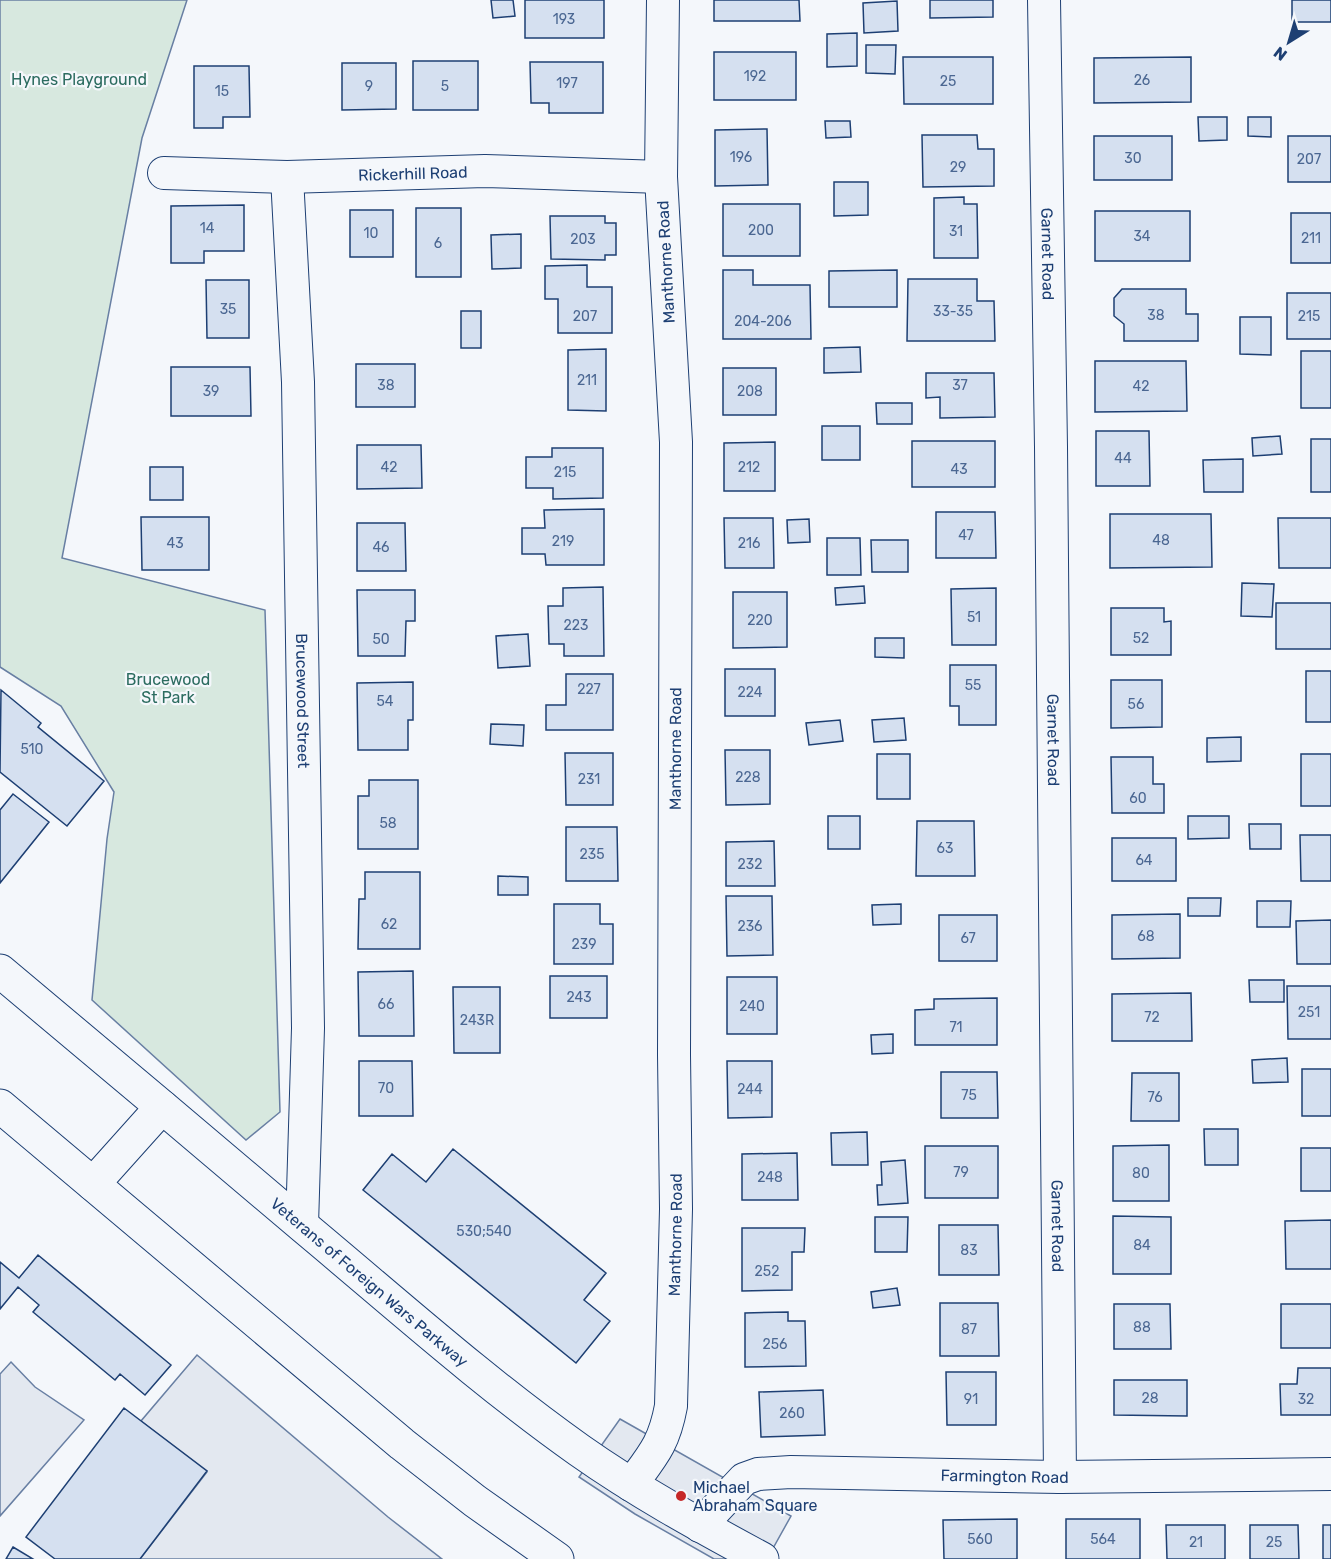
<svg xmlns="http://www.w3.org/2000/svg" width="1331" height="1559" viewBox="0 0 1331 1559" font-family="Rubik,sans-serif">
<rect width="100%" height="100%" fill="#f4f7fb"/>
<path fill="#d7e8df" stroke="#687fa3" stroke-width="1.5" d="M0,0h187l-45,138 -80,420 203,52 15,502 -34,28 -154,-140 15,-161 7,-47 -53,-86 -61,-39z"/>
<path fill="#e3e8f0" stroke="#687fa3" stroke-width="1.5" d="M197,1355l191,162 54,42h-302l67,-87 -66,-51z
M11,1362l24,25 49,33 -84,96v-142z
M620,1419l171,97 -24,43h-53l-79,-45 -56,-37z"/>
<path fill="#d5e0f0" stroke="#1d3f73" stroke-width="1.5" d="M491,0h22l2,16 -22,2z
M525,0h79v38h-79z
M714,0h85l1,21h-86z
M930,0h63v17l-63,1z
M1292,0h39v22h-39z
M897,1l1,30 -34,2 -1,-30z
M857,33v33l-30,1v-33z
M866,45h30l-1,29 -29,-1z
M714,52h82v48h-82z
M903,57h90v47h-89z
M1191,57v45l-97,1v-45z
M413,61h65v49h-65z
M530,62h73v51h-54v-10h-18z
M342,63h54v46l-54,1z
M194,66h55l1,51h-27v11h-29z
M1198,117h29v23l-28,1z
M1248,117h23v20l-23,-1z
M825,121h25l1,16 -25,1z
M767,129l1,56 -53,1v-56z
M922,135h55l1,14h16v37l-71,1z
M1094,136h78v44h-78z
M1288,136h43v46h-43z
M834,182h34v33l-34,1z
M964,197v7h13l1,54h-44v-60z
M723,204h77v52h-77z
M244,205v46h-40v12h-33v-57z
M416,208h45v69h-45z
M350,210h43v47h-43z
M1095,211h95v50h-95z
M1291,213h40v50h-40z
M550,216h55v7h11v32h-11v5l-54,-1z
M521,234v34l-29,1 -1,-34z
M587,265v22h25v46h-54v-34h-13v-33z
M723,270h30v15h57l1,54h-88z
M897,270v37h-68v-36z
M908,279h69v22h17l1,40h-88z
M206,280h43v58h-42z
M1122,289h64v25h12v27h-74v-17l-10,-8v-18z
M1287,293h44v46h-44z
M461,311h20v37h-20z
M1240,317h31v38l-31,-1z
M860,347l1,25 -37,1v-25z
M606,349v62l-38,-1v-60z
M1301,351h30v57h-30z
M1095,361h91l1,50 -92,1z
M356,364h59v43h-59z
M171,367h79l1,49h-80z
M723,368h53v47h-53z
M926,373h68l1,44 -55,1v-21l-14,1z
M876,403h36v21h-35z
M822,426h38v34h-38z
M1096,431h53l1,55h-54z
M1280,436l2,18 -29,2 -1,-18z
M1311,439h20v53h-20z
M912,441h83v46h-83z
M775,442v49h-51v-48z
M357,445h64l1,43 -65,1z
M552,448h51v50l-50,1v-11h-27v-31h26z
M1243,459v33h-39l-1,-32z
M150,467h33v33h-33z
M604,509v56h-58l-1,-11h-23v-26h23l-1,-18z
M936,512h59l1,46h-60z
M1110,514h101l1,53 -102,1z
M141,517h68v53h-67z
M724,518h49l1,50h-49z
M1278,518h53v50h-52z
M809,519l1,23 -22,1 -1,-23z
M357,523h48l1,48h-49z
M827,538h33l1,37h-34z
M871,540h37v32h-36z
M1242,583l32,1 -2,33 -31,-1z
M864,586l1,17 -29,2 -1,-17z
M603,587l1,69h-40v-12h-15l-1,-38h15v-18z
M996,588v57h-44l-1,-56z
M357,590h58v31h-9l-1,35h-47z
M733,592h54v55l-54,1z
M1276,603h55v46h-55z
M1111,608h53v14l7,-1v34h-60z
M528,634l2,32 -32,2 -2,-32z
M875,638h29v20l-29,-1z
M950,665h46v60h-37v-19h-9z
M725,669h50v47h-50z
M1306,671h25v51h-25z
M566,674h47v56h-67v-25h20z
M1111,680h51v47l-51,1z
M413,682v38h-5v30h-50l-1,-67z
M1,690l40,33 -3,4 66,54 -37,45 -67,-54z
M904,718l2,22 -32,2 -2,-22z
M840,720l3,21 -34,4 -3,-22z
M491,724l33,1 -1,21 -33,-2z
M1241,737v24l-34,1v-24z
M725,750h45v54l-44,1z
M565,753h48v52h-47z
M877,754h33v45h-33z
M1301,754h30v52h-30z
M1111,757h42v27h11v29h-52z
M369,780h49v69h-60v-53h11z
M13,794l36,28 -49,61v-73z
M828,816h32v33h-32z
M1188,816h41v22l-41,1z
M917,821h57l1,55h-59z
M1249,824h32v25h-31z
M566,827h51l1,54h-52z
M1300,835h31v46h-30z
M1112,838h64v43h-64z
M774,841l1,45h-49v-44z
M365,872h55v77h-62l1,-50h6z
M498,876l30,1v18h-30z
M726,896h46l1,59 -46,1z
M1188,898h33l-1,18h-32z
M1257,901h34l-1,26h-33z
M554,904h46v20h13v40h-59z
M901,904v20l-28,1 -1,-20z
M1180,914v44l-68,1v-44z
M939,915h58v46h-58z
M1331,920v44h-34l-1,-43z
M413,971l1,65h-55l-1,-64z
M550,976h57v42h-57z
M727,977h50v57h-50z
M1249,980h35v22h-34z
M1287,986h44v53h-43z
M453,987h47v66h-46z
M1191,993l1,48h-80v-47z
M997,998v47h-82v-35l19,-1v-10z
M893,1034v19l-21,1 -1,-19z
M1287,1058l1,24 -35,1 -1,-23z
M359,1061h53l1,55h-54z
M727,1061h45v56l-44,1z
M1302,1069h29v47h-29z
M941,1072h56l1,46h-57z
M1132,1073h47v48h-48z
M1204,1129h34v36h-33z
M867,1132l1,33h-36l-1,-32z
M1169,1145v56h-56v-55z
M925,1146h73v52h-73z
M1301,1148h30v43h-30z
M453,1149l153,124 -22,27 26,21 -34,42 -213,-173 29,-36 34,28z
M797,1153l1,47h-56v-46z
M905,1160l3,43 -30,2 -1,-20h5l-1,-23z
M1113,1216l58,1v57h-58z
M875,1217h33l-1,35h-32z
M1331,1220v49h-45l-1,-48z
M939,1225h59l1,50h-60z
M742,1228h63l-1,24h-12v38l-50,1z
M38,1255l133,110 -26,30 -25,-21 -5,6 -82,-68 6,-7 -21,-18 -18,22v-47l19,16z
M897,1288l3,17 -27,3 -2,-16z
M940,1303h58l1,53h-59z
M1114,1304h56l1,45h-57z
M1281,1304h50v44h-50z
M788,1312v9h17l1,45 -61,1v-54z
M1298,1368h33v47h-50l-1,-31h17z
M946,1372h50v53h-49z
M1114,1380h73v36l-73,-1z
M823,1390l2,45 -64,2 -2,-45z
M124,1408l83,63 -67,88h-85l-29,-22z
M1017,1519v40h-73l-1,-39z
M1066,1519h74v40h-74z
M1166,1525h59v34h-58z
M1250,1525h48l1,34h-49z
M1323,1525h8v34h-8z
M13,1547l20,12h-27z"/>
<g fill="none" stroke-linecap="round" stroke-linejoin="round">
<defs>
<g id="street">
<path id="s1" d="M1044,0l7,447 9,1030"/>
<path id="s2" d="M164,173l123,4 198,-6 176,6"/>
<path id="s3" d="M287,177l11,205 10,646 -6,197"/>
<path id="s4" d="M631,1485c22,-30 33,-41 40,-79l5,-197 -2,-154 2,-613 -15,-265 2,-177"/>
<path id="s5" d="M700,1526l44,-47 14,-5 33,-2 269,5 271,-3"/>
</g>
<g id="highway">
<path id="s6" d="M0,971c102,85 203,170 304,256 90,75 179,155 275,223 58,41 120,75 183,109"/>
<path d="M0,1106l402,338 73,57 82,58"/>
<path d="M93,1184l69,-77"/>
</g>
</defs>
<use href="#street" stroke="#1d3f73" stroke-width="34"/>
<use href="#highway" stroke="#1d3f73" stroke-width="35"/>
<use href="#street" stroke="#f4f7fb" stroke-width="32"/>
<use href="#highway" stroke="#f4f7fb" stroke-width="33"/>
</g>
<circle fill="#c62828" stroke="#f4f7fb" stroke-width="2" cx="681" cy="1496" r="6"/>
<g text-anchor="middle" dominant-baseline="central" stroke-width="4.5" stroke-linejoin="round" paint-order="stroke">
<g font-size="14" fill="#4b6792">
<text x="564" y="19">193</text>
<text x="755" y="76">192</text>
<text x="1142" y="80">26</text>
<text x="948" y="81">25</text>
<text x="567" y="83">197</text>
<text x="369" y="86">9</text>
<text x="445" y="86">5</text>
<text x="222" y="91">15</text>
<text x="741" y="157">196</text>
<text x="1133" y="158">30</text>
<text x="1309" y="159">207</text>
<text x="958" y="167">29</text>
<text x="207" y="228">14</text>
<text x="761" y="230">200</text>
<text x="956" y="231">31</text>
<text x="371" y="233">10</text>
<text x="1142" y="236">34</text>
<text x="1311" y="238">211</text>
<text x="583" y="239">203</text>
<text x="438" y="243">6</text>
<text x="228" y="309">35</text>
<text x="953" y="311">33-35</text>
<text x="1156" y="315">38</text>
<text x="585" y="316">207</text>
<text x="1309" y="316">215</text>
<text x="763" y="321">204-206</text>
<text x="587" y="380">211</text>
<text x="386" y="385">38</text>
<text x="960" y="385">37</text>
<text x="1141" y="386">42</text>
<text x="211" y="391">39</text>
<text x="750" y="391">208</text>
<text x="1123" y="458">44</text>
<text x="389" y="467">42</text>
<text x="749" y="467">212</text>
<text x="959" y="469">43</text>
<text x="565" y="472">215</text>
<text x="966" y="535">47</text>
<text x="1161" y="540">48</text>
<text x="563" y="541">219</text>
<text x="175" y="543">43</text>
<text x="749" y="543">216</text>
<text x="381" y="547">46</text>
<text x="974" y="617">51</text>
<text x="760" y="620">220</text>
<text x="576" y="625">223</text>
<text x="1141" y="638">52</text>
<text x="381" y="639">50</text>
<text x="973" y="685">55</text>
<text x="589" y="689">227</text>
<text x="750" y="692">224</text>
<text x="385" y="701">54</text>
<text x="1136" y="704">56</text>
<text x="32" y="749">510</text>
<text x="748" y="777">228</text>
<text x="589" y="779">231</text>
<text x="1138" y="798">60</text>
<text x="388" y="823">58</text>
<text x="945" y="848">63</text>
<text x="592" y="854">235</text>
<text x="1144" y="860">64</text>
<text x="750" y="864">232</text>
<text x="389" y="924">62</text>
<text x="750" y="926">236</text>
<text x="1146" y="936">68</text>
<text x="968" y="938">67</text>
<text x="584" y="944">239</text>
<text x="579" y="997">243</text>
<text x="386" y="1004">66</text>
<text x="752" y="1006">240</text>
<text x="1309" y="1012">251</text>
<text x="1152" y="1017">72</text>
<text x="477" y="1020">243R</text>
<text x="956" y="1027">71</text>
<text x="386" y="1088">70</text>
<text x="750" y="1089">244</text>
<text x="969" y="1095">75</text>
<text x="1155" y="1097">76</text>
<text x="961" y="1172">79</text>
<text x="1141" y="1173">80</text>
<text x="770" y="1177">248</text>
<text x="484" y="1231">530;540</text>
<text x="1142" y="1245">84</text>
<text x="969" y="1250">83</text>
<text x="767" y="1271">252</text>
<text x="1142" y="1327">88</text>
<text x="969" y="1329">87</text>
<text x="775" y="1344">256</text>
<text x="1150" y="1398">28</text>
<text x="971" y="1399">91</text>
<text x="1306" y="1399">32</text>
<text x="792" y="1413">260</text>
<text x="980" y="1539">560</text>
<text x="1103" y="1539">564</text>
<text x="1196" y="1542">21</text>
<text x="1274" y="1542">25</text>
</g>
<g font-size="16" fill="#2c6c60" stroke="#f4f7fb">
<text x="79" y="79">Hynes Playground</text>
<text x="168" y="679">Brucewood<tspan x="168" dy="18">St Park</tspan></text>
</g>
<g font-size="16" fill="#1d3f73" stroke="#f4f7fb">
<text stroke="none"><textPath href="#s2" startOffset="249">Rickerhill Road</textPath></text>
<text stroke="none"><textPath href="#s1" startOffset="254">Garnet Road</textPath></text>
<text transform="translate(666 262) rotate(-93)">Manthorne Road</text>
<text stroke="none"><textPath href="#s3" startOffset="524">Brucewood Street</textPath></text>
<text stroke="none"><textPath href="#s1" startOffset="740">Garnet Road</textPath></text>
<text stroke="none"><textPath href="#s4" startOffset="747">Manthorne Road</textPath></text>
<text stroke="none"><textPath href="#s1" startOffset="1226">Garnet Road</textPath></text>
<text stroke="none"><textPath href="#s4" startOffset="261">Manthorne Road</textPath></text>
<text stroke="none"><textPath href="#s6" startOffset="483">Veterans of Foreign Wars Parkway</textPath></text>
<text stroke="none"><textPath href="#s5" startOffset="326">Farmington Road</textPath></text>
</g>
<g font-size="16" fill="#1d3f73" stroke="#f4f7fb" text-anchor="start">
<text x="693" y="1487">Michael<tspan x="693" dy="18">Abraham Square</tspan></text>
</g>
</g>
<g transform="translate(1289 42) rotate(217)" stroke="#f4f7fb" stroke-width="4.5" paint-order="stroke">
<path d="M0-4.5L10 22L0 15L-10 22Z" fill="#1d3f73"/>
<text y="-9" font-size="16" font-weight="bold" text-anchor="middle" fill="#1d3f73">N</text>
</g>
</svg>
